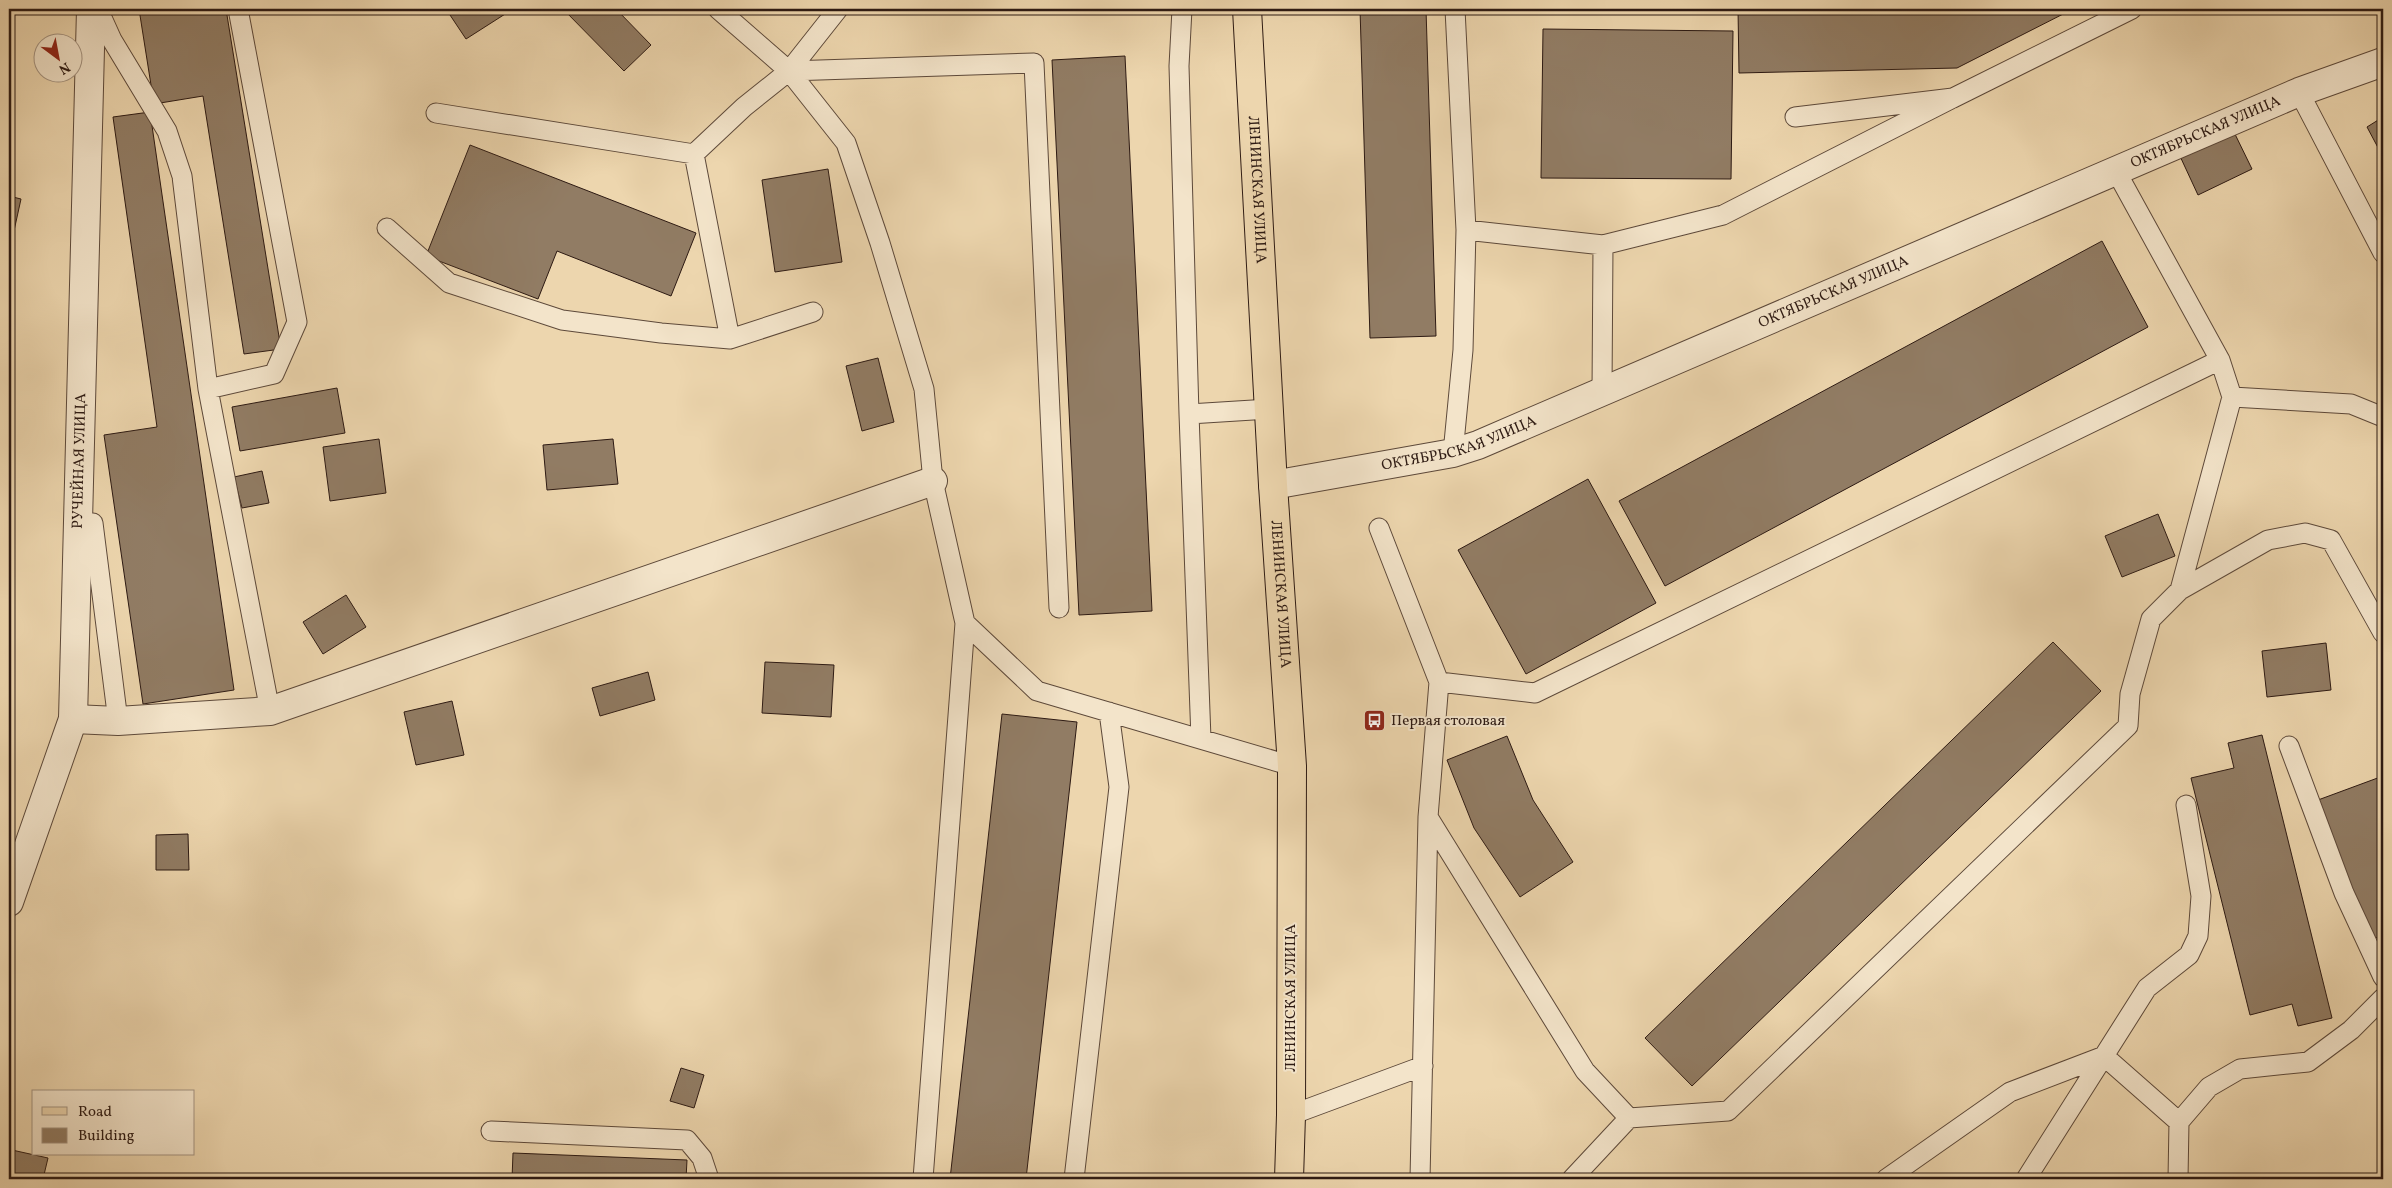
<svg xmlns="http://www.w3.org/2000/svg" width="2392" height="1188" viewBox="0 0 2392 1188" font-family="Vollkorn,serif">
<rect width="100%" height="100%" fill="#edd6ae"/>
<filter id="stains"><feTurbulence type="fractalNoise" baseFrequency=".004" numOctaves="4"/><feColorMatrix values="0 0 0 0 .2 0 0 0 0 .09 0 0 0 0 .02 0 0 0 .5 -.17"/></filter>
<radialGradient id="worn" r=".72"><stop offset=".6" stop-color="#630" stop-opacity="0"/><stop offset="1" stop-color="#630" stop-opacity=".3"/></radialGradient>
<path fill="#917c64" stroke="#2d1a13" d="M139,9h87l55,340 -37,5 -41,-258 -49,8z
M446,9h67l-47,30z
M563,9h53l35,36 -27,26z
M1360,9h66l10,327 -66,2z
M1738,9h335l-116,59 -218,5z
M1543,29l190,2 -2,148 -190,-1z
M1125,56l27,555 -73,4 -27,-555z
M150,112l84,578 -91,14 -39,-269 53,-8 -44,-310z
M2383,117v40l-16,-30z
M2232,128l20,41 -54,26 -19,-41z
M470,145l226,88 -25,63 -114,-45 -19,48 -112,-43z
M828,169l14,93 -67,10 -13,-92z
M9,196l12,3 -11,50h-1z
M2102,241l46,86 -483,259 -46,-85z
M878,358l16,64 -32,9 -16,-65z
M337,388l8,45 -105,18 -8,-44z
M379,439l7,54 -56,8 -7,-54z
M613,439l5,45 -71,6 -4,-45z
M262,471l7,32 -27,5 -8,-31z
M1588,479l68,124 -130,71 -68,-124z
M2158,514l17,42 -53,21 -17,-41z
M346,595l20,32 -43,27 -20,-32z
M2053,642l48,49 -409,395 -47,-48z
M2326,643l5,47 -64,7 -5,-46z
M765,662l69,3 -3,52 -69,-4z
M648,672l7,28 -55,16 -8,-28z
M452,701l12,54 -48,10 -12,-53z
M1002,714l75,8 -51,457h-76z
M2262,735l70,283 -34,8 -6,-22 -42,11 -59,-237 43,-10 -6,-25z
M1507,736l26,64 40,62 -53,35 -46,-69 -27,-68z
M2383,776v159l-12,5 -53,-140z
M188,834l1,36h-33v-35z
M681,1068l23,7 -10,33 -24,-7z
M12,1150l36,8 -5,21h-34z
M513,1153l174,7 -1,19h-174z"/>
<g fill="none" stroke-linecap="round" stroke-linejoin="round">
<defs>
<path id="lane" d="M98,9l14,31 55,91 15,45 26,213 62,322
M718,9l71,62 57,72 34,100 44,146 9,92 32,142 72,68 255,75
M1182,9l-3,57 10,348 12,325
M789,71l245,-8 25,545
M2299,92l84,161
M436,113l258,41 50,-47 45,-36 49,-62
M1795,117l158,-19 179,-89
M694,154l36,185
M2116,171l104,189 12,37 -52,193
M387,228l62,55 113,37 99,13 69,6 83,-27
M1466,230l137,15
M208,389l66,-15 23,-52 -59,-313
M1602,392l1,-147 120,-30 230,-117
M2232,397l119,7 32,13
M1189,414l80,-5
M1453,453l10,-103 3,-120 -11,-221
M93,523l25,198
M1379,528l60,154 96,11 685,-333
M2289,746l55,147 39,84
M1428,817l157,254 44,47
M1291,1115l132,-49
M491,1131l196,9 15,18 7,21
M923,1179l42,-556
M1074,1179l45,-392 -10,-75
M1420,1179l8,-362 11,-135
M1572,1179l57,-61 99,-7 400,-385 2,-32 21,-75 29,-29 88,-50 37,-7 26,7 52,93
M1886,1179l124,-87 94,-36 75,66
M2026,1179l121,-191 42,-33 9,-19 3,-40 -15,-91
M2178,1179l1,-57 30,-35 31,-18 68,-7 43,-32 32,-32"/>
<g id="street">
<path id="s1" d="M1273,485l180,-32 25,-8 821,-353 84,-30"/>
<path d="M73,719l45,2 152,-10 663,-230"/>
<path id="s2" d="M9,902l64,-183 18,-710"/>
</g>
<g id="primary">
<path id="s3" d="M1247,9l26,476 19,281 -1,349 -2,64"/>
</g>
</defs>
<use href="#lane" stroke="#5d493a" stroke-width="21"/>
<use href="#street" stroke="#5d493a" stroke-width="30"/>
<use href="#primary" stroke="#2d1a13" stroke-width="30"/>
<use href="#lane" stroke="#f3e4ca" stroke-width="19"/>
<use href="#street" stroke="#f3e4ca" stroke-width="28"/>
<use href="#primary" stroke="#edd6ae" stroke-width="28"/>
</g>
<defs>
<symbol id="bus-square" viewBox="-11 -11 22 22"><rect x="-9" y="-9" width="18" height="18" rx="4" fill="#8f2418" stroke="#f3e4ca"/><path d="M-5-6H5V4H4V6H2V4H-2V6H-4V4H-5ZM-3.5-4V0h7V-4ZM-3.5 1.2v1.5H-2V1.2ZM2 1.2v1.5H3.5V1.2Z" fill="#fff"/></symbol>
</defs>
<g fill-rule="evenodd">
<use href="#bus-square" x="1362" y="708" width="25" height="25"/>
</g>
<g text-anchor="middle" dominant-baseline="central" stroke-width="4" stroke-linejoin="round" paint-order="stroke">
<g font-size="15" fill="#2d1a13" stroke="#f3e4ca">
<text stroke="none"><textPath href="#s1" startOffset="1001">ОКТЯБРЬСКАЯ УЛИЦА</textPath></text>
<text stroke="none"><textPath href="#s3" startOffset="181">ЛЕНИНСКАЯ УЛИЦА</textPath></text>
<text stroke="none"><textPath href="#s1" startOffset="596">ОКТЯБРЬСКАЯ УЛИЦА</textPath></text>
<text stroke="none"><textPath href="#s1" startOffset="191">ОКТЯБРЬСКАЯ УЛИЦА</textPath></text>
<text stroke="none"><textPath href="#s2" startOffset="452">РУЧЕЙНАЯ УЛИЦА</textPath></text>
<text stroke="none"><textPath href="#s3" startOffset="586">ЛЕНИНСКАЯ УЛИЦА</textPath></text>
<text transform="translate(1291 998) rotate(-90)">ЛЕНИНСКАЯ УЛИЦА</text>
</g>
<g font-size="15" fill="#2d1a13" stroke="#f3e4ca" text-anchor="start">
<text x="1391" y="721">Первая столовая</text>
</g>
</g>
<rect width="2392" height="1188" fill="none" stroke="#edd6ae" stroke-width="30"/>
<rect x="10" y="10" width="2372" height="1168" fill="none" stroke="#2d1a13" stroke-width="2.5"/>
<rect x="15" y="15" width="2362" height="1158" fill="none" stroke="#2d1a13"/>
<rect x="32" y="1090" width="162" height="65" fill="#f3e4ca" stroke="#a49381"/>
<rect x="42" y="1107" width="25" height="8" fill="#edd6ae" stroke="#a49381"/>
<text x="78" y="1116" font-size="15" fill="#2d1a13">Road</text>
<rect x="42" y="1128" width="25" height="15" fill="#917c64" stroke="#a49381"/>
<text x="78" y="1140" font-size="15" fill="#2d1a13">Building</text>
<g transform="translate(58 58) rotate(148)"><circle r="24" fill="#f3e4ca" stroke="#a49381"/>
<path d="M0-4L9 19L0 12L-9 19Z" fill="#8f2418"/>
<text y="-8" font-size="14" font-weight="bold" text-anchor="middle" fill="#2d1a13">N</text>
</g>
<rect width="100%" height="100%" filter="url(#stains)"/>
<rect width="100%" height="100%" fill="url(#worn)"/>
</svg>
